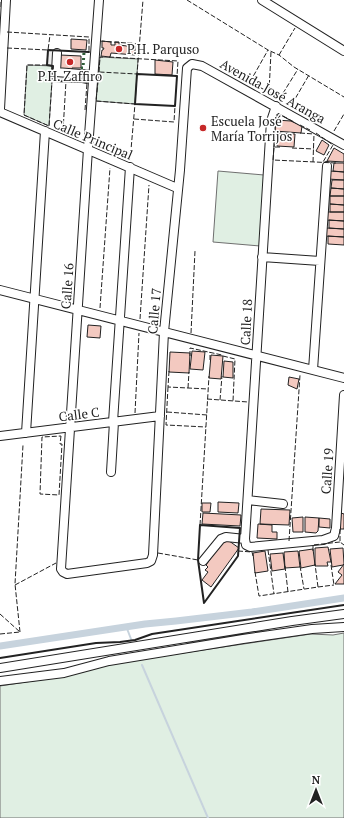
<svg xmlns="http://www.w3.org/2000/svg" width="344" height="818" viewBox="0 0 344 818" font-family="'PT Serif',serif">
<rect width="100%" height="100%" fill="#fff"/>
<path fill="#e0efe3" stroke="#6f6f6f" d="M100,57l38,2 -3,45 -39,-3z
M27,65l26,1 -4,60 -25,-11z
M218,171l46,4 -4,71 -47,-4z
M344,633v185h-344v-132l52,-8 32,-9 65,-11 162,-24 22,1z"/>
<path fill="#ededed" stroke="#6f6f6f" d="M48,50l12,1v19l23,1 -1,11 -30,-1 1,-15 -6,-1z"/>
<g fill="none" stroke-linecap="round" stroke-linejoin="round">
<path stroke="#c7d3dd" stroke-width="2" d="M126,626l5,13
M142,665l66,153"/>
<path stroke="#c7d3dd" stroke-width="7" d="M0,646l145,-22 31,-3 76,-9 92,-14"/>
</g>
<path fill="#f3c9c0" stroke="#222" d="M71,39l16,1 -1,10 -15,-1z
M102,41l9,1v3h4v-3h4v3l8,1v-3h5l-1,3h4v9l-24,-2 -1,4 -9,-1 1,-6h1l1,-2h-2z
M60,55l21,1v12h-9v3l-12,-1z
M155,60l18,2 -1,13 -17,-1z
M276,120l15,1 11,5 -1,7 -26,-2z
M278,133l17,1 -1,13 -17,-1z
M322,140l7,5 -5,10 -8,-4z
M334,148l10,6v8l-17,-1z
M334,163h10v9l-11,-1z
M329,171l15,1v8l-16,-1z
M332,180h12v9l-13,-1z
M331,188l13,1v7h-14z
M330,196h14v9l-14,-1z
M330,204l14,1v7h-14z
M326,212h18v9l-18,-1z
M329,220l15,1v8l-15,-1z
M326,228l18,1v8l-19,-1z
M328,236l16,1v8l-16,-1z
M88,325l13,1 -1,12 -13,-1z
M192,351l13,1 -2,18 -13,-1z
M170,352l20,1 -1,20 -20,-1z
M211,355l12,1 -2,23 -12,-1z
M224,361l9,1v16l-10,-1z
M289,377l10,2 -2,10 -9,-4z
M218,502l21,1 -1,10 -20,-1z
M202,503h9l-1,9h-8z
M261,509l29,1 -1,15 -29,-1z
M203,513l38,2 -1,11 -38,-2z
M341,513l3,1v15h-4z
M303,517v15h-10l-1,-14z
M305,517l14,1 -1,13 -2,2 -11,-1z
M319,518l11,1v9l-11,-1z
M258,524l14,1v7h5v7l-20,-1z
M225,538l14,10 -28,39 -9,-7 6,-8 -3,-2 3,-3 -2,-2z
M328,547l3,15h-4l1,4h-13v-18z
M343,548l1,16 -1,1 -11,2 -2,-18z
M313,549l2,16 -14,3 -2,-17z
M265,551l3,20 -13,2 -2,-20z
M298,551l2,16 -15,1 -1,-16z
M283,553l2,16 -13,2 -2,-17z
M344,564v20h-9l7,-9 -4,-3z"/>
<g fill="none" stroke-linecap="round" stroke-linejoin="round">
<defs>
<path id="minor" d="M99,0l-11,149 -27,420 2,3 4,2 80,-11 4,-2 2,-6 11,-223 16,-162 7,-102 5,-4 10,2 142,79
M262,0l82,51
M57,53l-1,19 37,3
M276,106l-5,15 -26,418 1,6 4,2 73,-7 11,-4 2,-8 8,-133
M0,109l6,-109
M0,112l177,76
M262,257l58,4
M0,290l344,88
M313,370l14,-204
M113,422l17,-255
M26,433l19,-302
M0,436l160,-20
M111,472l3,-50
M248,500l35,4
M203,561l18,-22 5,-2 19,2
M0,668l292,-47 52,-7
M0,681l64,-8 45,-12 134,-22 69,-10 32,-2"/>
</defs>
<use href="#minor" stroke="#222" stroke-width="10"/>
<use href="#minor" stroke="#fff" stroke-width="8"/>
<path stroke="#2f5e38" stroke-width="3" stroke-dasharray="2 3" stroke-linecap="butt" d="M81,68h2l1,-16"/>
<path stroke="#222" stroke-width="1" stroke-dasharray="5 2" stroke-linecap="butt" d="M187,0l81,50 11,5 15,12 50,30
M0,2v7
M7,32l82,5v15
M100,41l40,3
M7,48l41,2 2,-15
M279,55l16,-27
M109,57l69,4 -1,15
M47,65h-20l-3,50 25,11 3,-45
M229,71l51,27 18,-29
M99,72l1,-15h3
M250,82l18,-32
M269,92l2,-40
M292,104l17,-29
M85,110l2,-27
M134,119l40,3 1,-16
M275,122l1,-7h5l13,7
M300,125l10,5
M63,131l3,-50
M334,131l10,-17
M300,133l14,1
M316,133l17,12 -10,17
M274,147l1,-15h3
M280,147h-6l-1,13 63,3
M292,148l22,1
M130,161l5,-57 -39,-3 3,-29 38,2 6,-74
M313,162l1,-28
M100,308l10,-140
M140,319l9,-134
M191,333l4,-82
M190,356v-8l32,7
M223,356l12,3 -2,42
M210,360v-8
M169,371l-1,16 40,2
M168,387l-2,38 40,2
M188,388l1,-16
M207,399l41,3
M220,400l2,-24
M167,412l40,3
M135,413l4,-80
M61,436l-1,8h2l-3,51 -19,-1 2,-57z
M200,525l9,-149
M340,529v13l4,3
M289,541l11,-166
M268,550l6,44
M238,551l14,1 1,4
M313,551v-6l27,-3
M158,553l40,7
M331,565l3,20
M285,566l3,26
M300,566l4,23
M255,572l4,24 59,-9 -3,-23
M15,585l41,-22
M318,587l16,-2
M0,614l20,18
M20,632l-5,-48 8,-139
M0,634l20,-2"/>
<path stroke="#222" stroke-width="2" d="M137,74l40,2 -2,30 -40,-2z
M83,76l-1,6 -30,-1 1,-15 -6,-1 1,-15 41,2
M82,82l5,1
M200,525l40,3 -2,28 -34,47 -6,-43z
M0,658l96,-15 24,-1 15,-2 17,-6 192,-29"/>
</g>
<g fill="#c62828" stroke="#fff" stroke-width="1.5">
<circle cx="119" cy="49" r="4"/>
<circle cx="70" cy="62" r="4"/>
<circle cx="203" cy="128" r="4"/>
</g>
<g text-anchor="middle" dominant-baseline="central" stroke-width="3" stroke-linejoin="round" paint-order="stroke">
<g font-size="13" fill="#222" stroke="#fff" text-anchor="start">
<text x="127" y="49">P.H. Parquso</text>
<text x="70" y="76" text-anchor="middle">P.H. Zaffiro</text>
<text x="211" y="121">Escuela José<tspan x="211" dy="15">María Torrijos</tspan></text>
</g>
<g font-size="13" fill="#222" stroke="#fff">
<text transform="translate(273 91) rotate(29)">Avenida José Aranga</text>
<text transform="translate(93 139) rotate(23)">Calle Principal</text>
<text transform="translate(67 286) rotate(-86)">Calle 16</text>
<text transform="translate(154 311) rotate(-85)">Calle 17</text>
<text transform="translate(246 322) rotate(-87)">Calle 18</text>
<text transform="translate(79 414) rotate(-7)">Calle C</text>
<text transform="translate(327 471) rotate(-86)">Calle 19</text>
</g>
</g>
<g transform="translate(316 790)" stroke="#ffffff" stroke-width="3" paint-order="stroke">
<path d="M0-3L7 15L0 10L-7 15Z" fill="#222222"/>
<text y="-6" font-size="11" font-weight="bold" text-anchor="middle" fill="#222222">N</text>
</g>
</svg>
